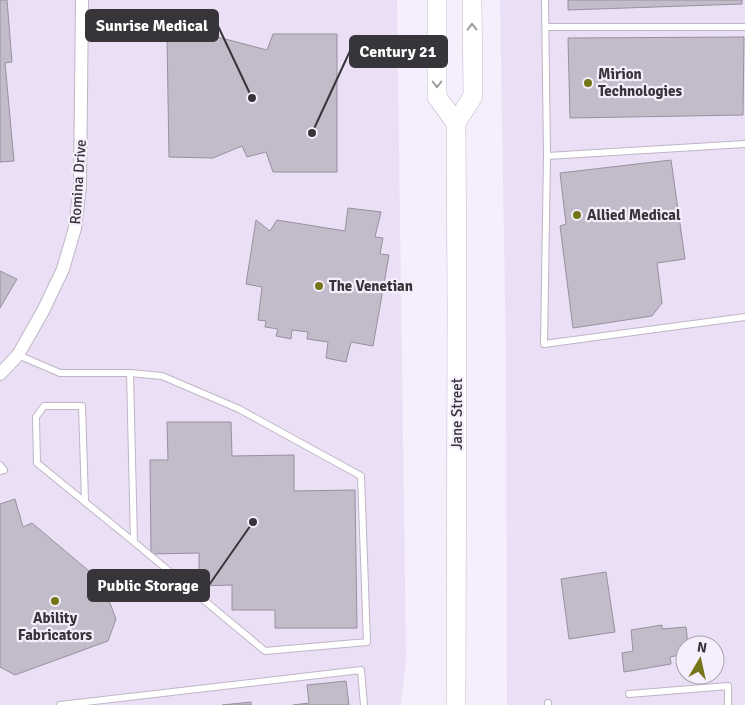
<svg xmlns="http://www.w3.org/2000/svg" width="745" height="705" viewBox="0 0 745 705" font-family="Signika,sans-serif">
<rect width="100%" height="100%" fill="#f5eefd"/>
<path fill="#ebdff5" fill-rule="evenodd" d="M0,0h397l9,658 -5,47h-401z
M500,0h245v705h-238l-1,-344zM685,645h30v30h-30z"/>
<path fill="#c2bbc9" stroke="#97909e" d="M0,0h7l5,62 -7,1 9,98 -14,1z
M568,0h174v4l-174,6z
M206,34l61,16 6,-16h64v138h-64l-7,-20 -19,5 -5,-11 -29,12 -44,-1 -2,-120z
M744,37l-1,78 -173,3 -2,-80z
M671,160l14,99 -28,4 5,40 -10,13 -79,12 -13,-102 6,-2 -6,-51z
M348,208l33,4 -6,25 8,1 -3,16 9,1 -16,91 -22,-4 -5,20 -20,-4 2,-16 -21,-3 1,-7 -16,-2 -1,9 -15,-3 2,-7 -13,-2 1,-6 -8,-1 4,-33 -16,-3 10,-64 14,11 7,-11 68,11z
M0,271l17,8 -17,29z
M167,422h64l1,34 62,-1v36l61,-1 2,138h-82v-18h-43v-25l-33,1v-33l-48,1 -1,-94h18z
M15,499l8,28 9,-4 70,59 14,37 -8,22 -93,34 -15,-8v-163z
M606,572l9,60 -46,7 -8,-60z
M662,625v4l24,-2 2,18h-3v9l-15,3 1,7 -47,8 -2,-19 11,-2 -2,-21z
M346,681l3,24h-56l16,-2 -2,-18z
M251,702v3h-29z"/>
<g fill="none" stroke-linecap="round" stroke-linejoin="round">
<defs>
<path id="service" d="M545,0l2,156 198,-12
M546,27h199
M547,156l-3,188 201,-27
M18,355l42,18h70l32,3 77,33 122,67 6,166 -102,9 -131,-109 -4,-169
M0,465l4,5 -4,1
M85,501l-3,-95h-38l-8,11 1,46 97,79
M629,694l99,-8v19
M548,703v2
M60,705l301,-35 3,35"/>
<path id="minor" d="M0,374l18,-19 25,-44 20,-42 12,-41 5,-42 2,-186"/>
<path id="secondary" d="M437,0v97l19,26
M456,705l1,-399 -1,-183 17,-27 -1,-96"/>
</defs>
<use href="#service" stroke="#beb6c4" stroke-width="8"/>
<use href="#minor" stroke="#beb6c4" stroke-width="14"/>
<use href="#secondary" stroke="#beb6c4" stroke-width="20"/>
<use href="#service" stroke="#fff" stroke-width="6"/>
<use href="#minor" stroke="#fff" stroke-width="12"/>
<use href="#secondary" stroke="#fff" stroke-width="19"/>
</g>
<defs><path id="oneway-chevron" d="M-2-3.5L2.5 0L-2 3.5" fill="none" stroke-width="1.6" stroke-linecap="round" stroke-linejoin="round" transform="scale(1.25)"/></defs>
<g stroke="#9c9a9c">
<use href="#oneway-chevron" transform="translate(472 27) rotate(-91)"/>
<use href="#oneway-chevron" transform="translate(437 84) rotate(90)"/>
</g>
<g fill="#747419" stroke="#f5eefd" stroke-width="2">
<circle cx="588" cy="83" r="5"/>
<circle cx="577" cy="215" r="5"/>
<circle cx="319" cy="286" r="5"/>
<circle cx="55" cy="601" r="5"/>
</g>
<g text-anchor="middle" dominant-baseline="central" stroke-width="4.5" stroke-linejoin="round" paint-order="stroke">
<g font-size="15" font-weight="bold" fill="#38353a" stroke="#f5eefd" text-anchor="start">
<text x="598" y="74">Mirion<tspan x="598" dy="17">Technologies</tspan></text>
<text x="587" y="215">Allied Medical</text>
<text x="329" y="286">The Venetian</text>
<text x="55" y="618" text-anchor="middle">Ability<tspan x="55" dy="17">Fabricators</tspan></text>
</g>
<g font-size="15" fill="#38353a" stroke="#f5eefd">
<text transform="translate(78 182) rotate(-86)">Romina Drive</text>
<text transform="translate(457 414) rotate(-90)">Jane Street</text>
</g>
</g>
<path fill="none" stroke="#38353a" stroke-width="2" d="M252 98L218 26M312 133L350 51M253 522L209 585"/>
<g fill="#38353a" stroke="#f5eefd" stroke-width="2">
<circle cx="252" cy="98" r="5"/>
<circle cx="312" cy="133" r="5"/>
<circle cx="253" cy="522" r="5"/>
</g>
<g fill="#38353a" stroke="#38353a" stroke-width="2">
<rect x="86" y="10" width="132" height="31" rx="5"/>
<rect x="350" y="36" width="97" height="31" rx="5"/>
<rect x="88" y="570" width="121" height="31" rx="5"/>
</g>
<g font-size="16" text-anchor="middle" font-weight="bold" fill="#fff">
<text x="152" y="31">Sunrise Medical</text>
<text x="398" y="57">Century 21</text>
<text x="148" y="591">Public Storage</text>
</g>
<g transform="translate(700 660) rotate(9)"><circle r="24" fill="#f5eefd" stroke="#a9a4af"/>
<path d="M0-4L9 19L0 12L-9 19Z" fill="#747419"/>
<text y="-8" font-size="14" font-weight="bold" text-anchor="middle" fill="#38353a">N</text>
</g>
</svg>
